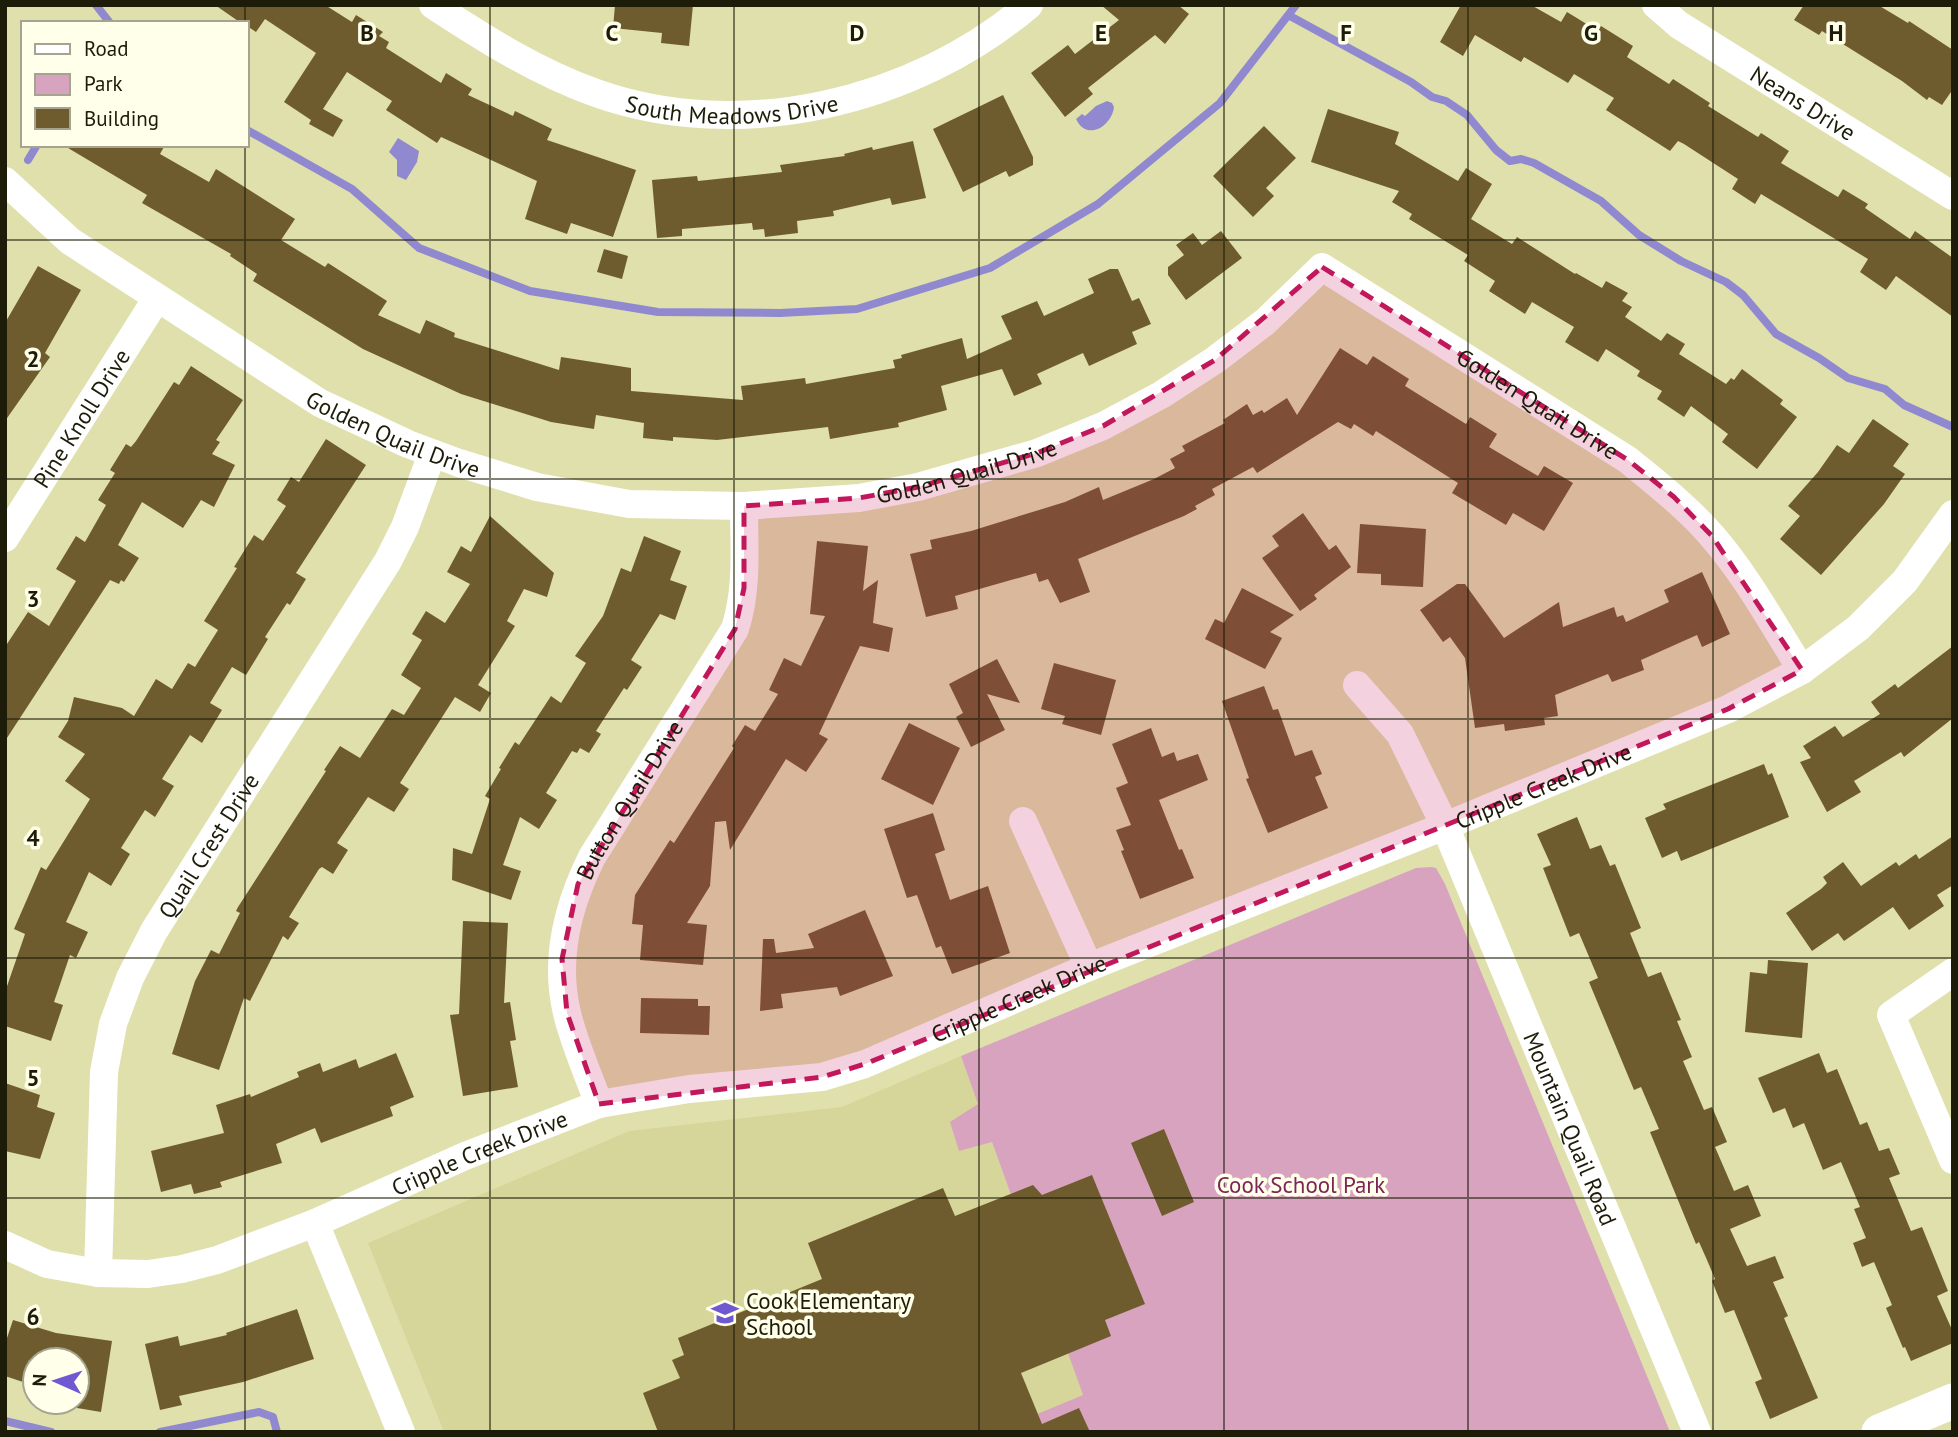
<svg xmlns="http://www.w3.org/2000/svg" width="1958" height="1437" viewBox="0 0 1958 1437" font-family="'PT Sans',sans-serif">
<rect width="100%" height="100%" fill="#e0e0ac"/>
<path fill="#d6d69a" d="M961,1056l122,339 -89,37h-550l-76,-189 261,-112 213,-24z"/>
<path fill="#d8a3be" d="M1431,867l5,1 9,16 225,548h-676l89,-37 -91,-253 -33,9 -9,-29 28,-18 -17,-48 455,-188z"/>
<path fill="#9089d0" d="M1107,101l5,2 2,4c-2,19 -27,35 -38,12l6,-5 3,2 11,-10z
M398,138l21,13 -2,11 -11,18 -9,-4v-16l-8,-8z"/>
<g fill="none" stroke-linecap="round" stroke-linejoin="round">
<path stroke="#9089d0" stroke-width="8" d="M96,5l14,18
M1290,16l121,66 21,15 14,4 21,14 29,35 14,11 11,-2 13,4 67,38 38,34 42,26 45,21 17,13 33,39 43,24 29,20 37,11 19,16 49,22
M247,130l105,59 67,59 111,43 128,21 122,1 77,-4 133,-41 108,-64 122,-101 76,-98
M28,160l9,-15
M5,1421l46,11
M160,1432l99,-20 14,5 4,15"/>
</g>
<path fill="#6f5c2e" d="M215,5h110l27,17 4,-7 27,17 -4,4 10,6 -3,6 55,35 5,-10 26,16 -4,6 45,21 2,-5 37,18 -5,11 89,30 -23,67 -42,-14 -4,11 -42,-15 12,-38 -96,-44 -4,6 -51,-33 6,-9 -45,-29 -24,37 20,11 -10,17 -24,-13 2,-4 -27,-18 32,-49 -51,-34 -9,13 -9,-6v-3h-6z
M615,5h78l-4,41 -28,-3 1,-10 -49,-5z
M1101,5h77l11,9 -24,30 -10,-9 -67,53 5,6 -28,23 -34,-44 37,-28 7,9 44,-34z
M1461,5h70l30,17 6,-10 31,19 3,-5 32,20 -6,11 42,27 4,-5 37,24 -2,3 50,31 3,-4 28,18 -8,12 57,34 5,-8 25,15 -3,4 45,31 5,-8 38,27v59l-57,-41 -10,14 -26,-18 8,-13 -107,-65 -6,10 -23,-15 6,-10 -54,-35 -6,-3 -8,10 -64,-41 8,-12 -40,-24 -6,9 -44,-26 -3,5 -46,-27 -12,21 -23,-14z
M1804,5h74l30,18 1,-2 44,29v39l-11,16 -13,-8 -2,3 -25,-19 -80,-50 -3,4 -25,-15z
M1003,95l30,62v8l-24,12 -3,-6 -43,21 -30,-63z
M1328,109l71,23 -4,12 63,37 8,-13 26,16 -21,35 41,25 5,-7 58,37 1,-1 26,15 4,-7 22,12 -6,8 10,6 -7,10 36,24 6,-8 18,11 -6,10 47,30 5,-6 3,2 8,-11 41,31 -3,4 17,13 -40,52 -35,-27 6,-8 -37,-28 -7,11 -27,-18 5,-8 -25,-15 3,-5 -34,-22 -8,13 -33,-20 9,-15 -42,-25 -7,12 -36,-23 6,-10 -31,-20 4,-6 -59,-36 3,-5 -20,-12 7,-11 -88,-29z
M1264,126l32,32 -30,30 8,8 -21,21 -40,-41z
M913,141l13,57 -34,7 -2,-7 -57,13 1,5 -37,5 1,12 -33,4 -1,-8 -11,1 -1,-7 -70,6v7l-25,2 -5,-58 45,-4 1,5 84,-9 -2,-7 65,-9 -1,-2 28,-7 1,3z
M63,145h102l-5,9 49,28 7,-13 79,50 -14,21 44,27 3,-4 59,38 -9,14 42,19 6,-14 29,13 -1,4 105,33 2,-13 70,11v23l112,9 -2,-14 64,-8 1,6 89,-16 -2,-8 9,-2 -1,-3 61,-17 5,21 45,-20 -11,-23 36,-15 7,15 50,-23 -6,-14 22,-10h8l14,32 7,-3 12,26 -19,8 5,12 -48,22 -6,-13 -46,21 5,10 -28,12 -12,-27 -61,17 6,24 -49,13 1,4 -69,12 -2,-12 -111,13 -44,-3v4l-30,-3 1,-15 -48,-8 -2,14 -43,-7 -90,-28 -98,-45 -110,-68 4,-7 -27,-18 1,-2 -89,-51 5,-8z
M1221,231l21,27 -56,42 -18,-25v-8l16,-12 -8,-10 17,-12 9,12z
M604,249l24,7 -6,23 -25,-7z
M38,266l43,24 -36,63 5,4 -45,64v-98z
M1340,348l27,17 6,-9 36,23 -4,7 61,38 4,-7 27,17 -8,13 49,29 6,-10 29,17 -29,48 -31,-18 -7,12 -54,-32 6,-10 -82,-52 -3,5 -19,-12 -3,5 -13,-7 -81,51 -4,-6 -41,22 3,6 -20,11 2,3 -13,7 -106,43 12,33 -30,11 -12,-24 -9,3 -3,-9 -81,23 3,13 -32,8 -16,-63 22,-5 -2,-9 41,-9 94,-29 34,-15 4,13 51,-21 21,-11 -5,-9 15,-8 -3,-5 43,-23 -2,-3 24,-16 6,11 9,-5 2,3 23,-15 10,17z
M191,366l52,34 -27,40 4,2 -8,12 23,11 -21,42 -13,-7 -18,28 -41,-26 -24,43 21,13 -15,24 -3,-2 -2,4 -9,-4 -105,161v-94l23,-35 21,14 27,-45 -20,-12 20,-33 9,6 21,-37 -8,-5 17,-27 -5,-3 16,-26 5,3 5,-6 38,-59 5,3z
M1873,419l36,25 -16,22 12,8 -21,30 -63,71 -41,-36 20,-23 -12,-10 30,-34 19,-27 12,8z
M326,439l40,26 -70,108 10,6 -16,26 -3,-2 -22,34 3,2 -22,36 -14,-8 -22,36 12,7 -20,33 -12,-8 -28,44 12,7 -19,31 -10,-7 -24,38 9,6 -19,32 -22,-14 -23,50 22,10 -12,26 -6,-3 -16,47 9,3 -12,36 -46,-15v-34l20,-58 -11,-5 27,-62 5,3 44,-71 -25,-18 20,-27 -27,-17 10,-16 6,-24 48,11 12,8 22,-37 16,10 16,-26 7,4 23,-37 -14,-9 33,-53 -3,-1 20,-32 9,6 23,-35 -9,-6 14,-23 8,5z
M1303,513l26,37 7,-5 15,22 -37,28 3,4 -17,12 -38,-53 17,-12 -7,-10z
M490,516l64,57 -7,24 -23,-8 -17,32 8,5 -37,59 13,8 -11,19 -25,-15 -55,86 9,6 -15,23 -26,-15 -31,46 11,7 -15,24 -11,-7 -3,2 -30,48 10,6 -11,17 -5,-4 -32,63 -1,2 -6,-3 -25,72 -47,-16 23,-73 16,-31 8,4 21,-41 -4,-2 2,-4 88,-136 -2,-1 16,-24 20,12 32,-49 12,6 17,-27 -20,-13 21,-35 -10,-6 14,-23 19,12 25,-39 -23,-12 14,-26 10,6z
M1360,524l66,5 -3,58 -42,-2v-11l-24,-1z
M644,536l37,15 -11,29 17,6 -12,34 -15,-6 -29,46 11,7 -15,23 -3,-2 -28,43 5,3 -12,19 -9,-5 -3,5 -5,-2 -26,42 11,7 -18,29 -19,-12 -17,48 18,6 -10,29 -59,-20 1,-32 19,6 18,-55 -5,-3 16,-27 -2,-1 16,-26 4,3 32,-49 10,7 25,-40 -11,-7 28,-40 18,-48 10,4z
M817,541l51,5 -5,45 15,-11 -5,43 20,5 -4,24 -29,-6 -41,88 9,5 -22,33 -20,-13 -56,91 -4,-29 -11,1 -5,64 -23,37 20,2 -4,40 -63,-5 3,-35 -11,-1 3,-29 35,-55 4,3 60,-95 -2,-2 13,-21 10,6 23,-37 -9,-4 15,-32 17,8 24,-50 -15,-2z
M1702,572l28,62 -28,13 -5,-12 -56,25 3,10 -32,12 -4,-8 -53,21 3,21 -14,2 1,7 -40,6 -1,-7 -29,4 -10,-70 -15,-21 -7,5 -23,-32 37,-26h8l39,54 55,-36 4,25 51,-20 3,10 6,-2 3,7 43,-20 -5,-12z
M1242,588l52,27 -24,17 12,6 -17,31 -60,-30 10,-20 9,4z
M1953,646v72l-49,39 -3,-5 -47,29 7,11 -34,20 -27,-50 11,-4 -8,-12 32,-20 8,11 37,-23 -9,-12 24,-18 3,4z
M997,659l23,44 -33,-9 18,36 -34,17 -15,-30 7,-4 -14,-29z
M1054,663l62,17 -15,55 -39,-11 3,-8 -24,-7z
M1264,686l9,24 5,-1 17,47 17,-6 10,24 -7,3 13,31 -60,25 -22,-54 3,-1 -27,-77z
M909,723l51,25 -27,57 -52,-26z
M1151,728l11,29 12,-5 3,9 21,-7 10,26 -49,20 20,50 3,-1 12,29 -54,21 -19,-48 3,-1 -8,-20 15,-5 -15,-37 12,-5 -16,-39z
M1764,764l4,11 4,-2 17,44 -108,44 -4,-10 -15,7 -17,-40 21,-9 -3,-5z
M933,813l12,37 -10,4 15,46 38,-14 22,67 -58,21 -11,-28 -5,2 -19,-53 -10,3 -23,-69z
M1577,817l13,32 11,-4 9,21 5,-2 26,64 -11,5 18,44 13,-5 20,48 -4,1 15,36 -9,4 21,49 8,-3 15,35 -12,5 19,44 14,-6 13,31 -31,13 17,37 28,-10 9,22 -11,4 15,34 -4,2 34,80 -48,21 -15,-37 7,-3 -28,-69 -9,3 -13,-32 3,-2 -8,-19 -8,-18 -3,2 -46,-112 9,-3 -18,-42 -7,3 -45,-108 9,-4 -19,-45 -9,4 -27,-69 8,-3 -14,-31z
M1953,836v49l-16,10 7,11 -35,24 -16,-23 -49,34 -6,-8 -26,18 -26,-38 35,-24 6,-6 -4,-6 20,-15 18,24 35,-24 3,4 17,-12 3,5z
M865,910l28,66 -53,20 -3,-9 -56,7 2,14 -23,3 3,-72h11l2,14 38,-5 -6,-14z
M463,921l45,2 -4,80 6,-1 6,38 -6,1 8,46 -55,9 -13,-81 9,-1z
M1768,960l40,3 -6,75 -57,-6 5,-60 17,2z
M641,998l57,1v7h12l-1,29 -69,-2z
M396,1053l18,44 -24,10 3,9 -72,27 -6,-15 -39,16 6,19 -62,19 2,5 -28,7 -3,-10 -30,8 -10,-41 73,-18 -8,-28 34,-11 1,3 48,-20 -2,-5 23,-9 3,9 33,-13 3,9z
M1819,1053l8,20 10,-4 23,56 7,-3 12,29 10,-3 11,26 -11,4 22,53 11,-4 26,64 -11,5 16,36v11l-42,18 -6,-14 -2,1 -17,-40 6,-3 -18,-43 -12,5 -9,-24 13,-5 -12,-29 6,-2 -19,-45 -18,8 -19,-47 -11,5 -8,-20 -12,5 -15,-35z
M5,1083l35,12 -3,12 18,6 -15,46 -35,-8z
M1164,1129l30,73 -32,14 -31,-73z
M1092,1175l53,129 -40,16 6,16 -90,37 21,51 37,-16 11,24h-432l-15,-39 37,-15 -8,-18 12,-5 -6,-17 144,-59 -14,-36 135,-55 12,28 78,-31 9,10z
M297,1309l17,50 -71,23 -64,14 3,9 -22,5 -15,-66 33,-8 2,10 47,-11 -1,-2z
M13,1320l43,13 56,8 -11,71 -24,-4v-48h-48l-6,22 -18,-6v-32z"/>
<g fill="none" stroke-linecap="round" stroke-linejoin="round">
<g stroke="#fff" stroke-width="28">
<path id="s1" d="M433,5c52,34 104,67 163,88 144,51 318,10 433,-88"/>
<path id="s2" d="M1656,5l23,20 274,171"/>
<path id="s3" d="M5,181l65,60 250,162 88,41 51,19 78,24 92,17 115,2 115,-8 59,-11 119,-34 66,-27 58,-31 54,-35 50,-38 57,-55 306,193c29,24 59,47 84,76 35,40 61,89 90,134"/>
<path id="s4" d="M5,538l152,-240"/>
<path id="s5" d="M1357,685l43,49 45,92 252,606"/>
<path d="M1023,821l66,146"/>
<path d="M1953,972l-62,43 62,145"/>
<path id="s6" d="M599,1104c-11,-30 -25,-61 -32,-91 -13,-54 1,-108 25,-156l143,-228c13,-40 9,-82 9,-123"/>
<path d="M315,1223l86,209"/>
<path id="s7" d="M5,1245l42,19 51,9 50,1 34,-5 35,-9 98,-37 150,-67 134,-52 90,-15 133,-12 43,-13 224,-97 356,-141 283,-117 74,-39 56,-42 47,-47 48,-67"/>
<path id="s8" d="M98,1273l6,-201 9,-48 17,-46 24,-47 234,-370 17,-34 27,-73"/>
</g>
<path stroke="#fff" stroke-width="35" d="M1879,1432l74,-31"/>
</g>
<path fill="#c2185b" fill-opacity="0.2" stroke="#c2185b" stroke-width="5" stroke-dasharray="14 9" stroke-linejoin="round" d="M1322,267l306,193 46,37 38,39 90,134 -74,39 -863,355 -43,13 -223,27 -32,-91 -5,-54 16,-75 157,-255 9,-41v-82l115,-8 59,-11 119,-34 66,-27 112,-66z"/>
<path fill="none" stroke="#1c1c08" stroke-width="2" stroke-opacity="0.55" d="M245,5v18M490,5v1427M734,5v1427M979,5v1427M1224,5v1427M1468,5v1427M1713,5v1427M245,145v1287M5,240h1948M5,479h1948M5,719h1948M5,958h1948M5,1198h1948"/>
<defs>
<symbol id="school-bare" viewBox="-9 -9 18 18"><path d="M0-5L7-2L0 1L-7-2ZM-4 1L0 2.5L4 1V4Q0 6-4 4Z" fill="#6f58d2" stroke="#ffffea" stroke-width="2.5" paint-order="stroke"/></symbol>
</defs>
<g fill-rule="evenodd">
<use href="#school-bare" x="706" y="1294" width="38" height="38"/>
</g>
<g text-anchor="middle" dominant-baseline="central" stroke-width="7" stroke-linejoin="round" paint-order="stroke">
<g font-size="23" fill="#1c1c08" stroke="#ffffea">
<text stroke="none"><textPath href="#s1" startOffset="324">South Meadows Drive</textPath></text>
<text stroke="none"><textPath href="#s2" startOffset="177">Neans Drive</textPath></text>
<text stroke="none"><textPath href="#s3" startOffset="1726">Golden Quail Drive</textPath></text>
<text stroke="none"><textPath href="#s4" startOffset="142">Pine Knoll Drive</textPath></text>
<text stroke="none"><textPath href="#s3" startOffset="466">Golden Quail Drive</textPath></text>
<text stroke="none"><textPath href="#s3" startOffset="1054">Golden Quail Drive</textPath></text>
<text stroke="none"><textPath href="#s7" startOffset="1634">Cripple Creek Drive</textPath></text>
<text stroke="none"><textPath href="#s6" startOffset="326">Button Quail Drive</textPath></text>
<text stroke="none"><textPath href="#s8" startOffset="453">Quail Crest Drive</textPath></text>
<text stroke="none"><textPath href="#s7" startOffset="1068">Cripple Creek Drive</textPath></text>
<text stroke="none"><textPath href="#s5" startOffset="495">Mountain Quail Road</textPath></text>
<text stroke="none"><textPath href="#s7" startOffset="502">Cripple Creek Drive</textPath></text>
</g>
<g font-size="23" fill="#7d2459" stroke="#ffffea">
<text x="1301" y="1184">Cook School Park</text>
</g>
<g font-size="23" fill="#1c1c08" stroke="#ffffea" text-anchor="start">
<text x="746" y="1300">Cook Elementary<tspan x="746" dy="26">School</tspan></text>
</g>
</g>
<g font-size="23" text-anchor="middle" font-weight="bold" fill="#1c1c08" stroke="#ffffea" stroke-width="7" stroke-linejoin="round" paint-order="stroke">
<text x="367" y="41">B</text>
<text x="612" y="41">C</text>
<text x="857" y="41">D</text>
<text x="1101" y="41">E</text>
<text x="1346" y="41">F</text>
<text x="1591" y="41">G</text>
<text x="1836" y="41">H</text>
<text x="33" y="367">2</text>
<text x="33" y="607">3</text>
<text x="33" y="846">4</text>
<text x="33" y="1086">5</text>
<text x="33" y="1325">6</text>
</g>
<rect width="1958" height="1437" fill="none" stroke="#1c1c08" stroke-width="14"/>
<rect x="21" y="21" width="228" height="126" fill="#ffffea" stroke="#a4a490" stroke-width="2"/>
<rect x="35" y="44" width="35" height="10" fill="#ffffff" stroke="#a4a490" stroke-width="2"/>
<text x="84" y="56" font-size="21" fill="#1c1c08">Road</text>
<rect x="35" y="74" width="35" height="21" fill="#d8a3be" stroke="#a4a490" stroke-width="2"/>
<text x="84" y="91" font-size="21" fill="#1c1c08">Park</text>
<rect x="35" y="108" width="35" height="21" fill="#6f5c2e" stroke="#a4a490" stroke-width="2"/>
<text x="84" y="126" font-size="21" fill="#1c1c08">Building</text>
<g transform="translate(56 1381) rotate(273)"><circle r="33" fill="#ffffea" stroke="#a4a490" stroke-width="2"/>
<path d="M0-5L12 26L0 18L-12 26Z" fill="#6f58d2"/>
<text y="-10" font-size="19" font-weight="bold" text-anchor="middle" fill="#1c1c08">N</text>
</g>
</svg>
